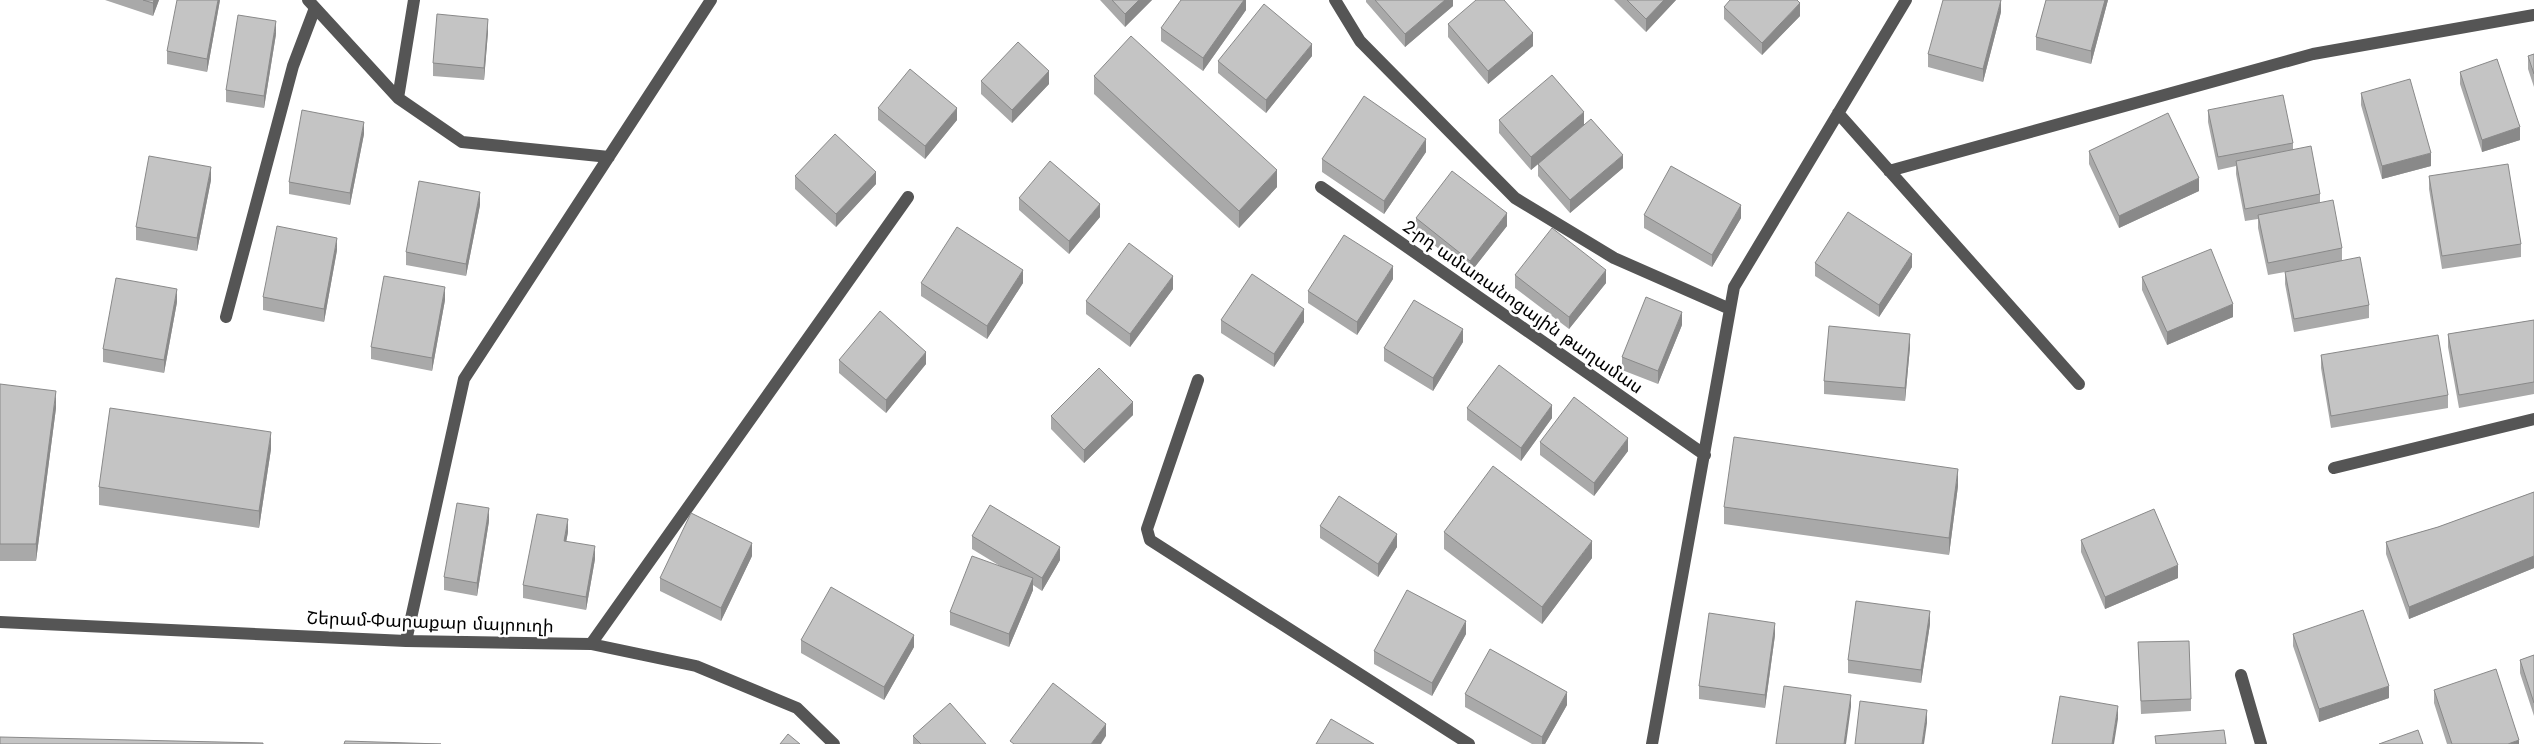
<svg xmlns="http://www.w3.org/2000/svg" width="2534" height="744" viewBox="0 0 2534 744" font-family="Jost,'Noto Sans Armenian',sans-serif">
<rect width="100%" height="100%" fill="#fff"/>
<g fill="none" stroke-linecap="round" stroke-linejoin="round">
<path stroke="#555" stroke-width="12" d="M308,0l90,98 64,44 147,15
M1335,0l25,41 155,157 99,60 116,51
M398,98l16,-98
M1838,113l241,271
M1889,171l424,-117 221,-39
M1321,187l384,268
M226,317l67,-251 22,-58
M1198,380l-51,149 3,11 319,204
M2334,468l200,-49
M0,622l406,19 185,3 105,22 101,42 37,36
M406,641l58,-262 247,-379
M591,644l317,-447
M2241,675l20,69
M1652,744l82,-457 172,-287"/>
</g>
<path fill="#a9a9a9" d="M105,0h54l-6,16z
M220,0l-13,72 -40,-8v-13z
M1100,0h52l-27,27z
M1246,0v10l-43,61 -42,-30v-13z
M1366,0h87v6l-48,41 -39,-45z
M1614,0h62l-30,32z
M2046,0h62l-17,64 -55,-14v-13z
M1724,7l76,9 -38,39 -38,-36z
M2001,12l-18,70 -55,-15v-13z
M1448,24l85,22 -45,38 -40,-47z
M488,32l-4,48 -51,-4v-13z
M276,34l-12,74 -38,-6v-12z
M2534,54v33l-6,-18v-13z
M1312,56l-46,57 -48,-40v-12z
M2460,72l60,68 -38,12 -22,-68z
M1094,76l183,111 -38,41 -145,-134z
M981,81l68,3 -37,39 -31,-29z
M2361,93l70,73 -49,13 -21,-74z
M878,108l79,12 -32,39 -47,-39z
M2208,110l85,33v7l27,44v9l22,45v12l27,45v13l-75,14 -9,-48v-12l-17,3 -10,-47v-9l-13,2 -9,-47v-8l-18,4 -10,-48z
M1499,120l85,5 -53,45 -32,-37z
M364,134l-14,71 -61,-11v-12z
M2089,151l110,40 -80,37 -30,-64z
M1426,152l-42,62 -62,-42v-13z
M1538,164l85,4 -53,45 -32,-37z
M795,176l81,8 -40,43 -41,-38z
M2429,176l92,68v13l-79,12 -13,-80z
M211,180l-14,71 -61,-11v-13z
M1019,198l81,19 -31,37 -50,-44z
M480,205l-14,71 -60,-11v-13z
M1644,215l97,3 -29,49 -68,-39z
M1416,218l91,8 -37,47 -54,-42z
M337,250l-13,72 -61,-12v-13z
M1815,263l97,4 -33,50 -64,-41z
M1515,275l91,8 -37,46 -54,-41z
M2142,277l91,40 -66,28 -25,-55z
M1393,279l-36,56 -49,-32v-12z
M921,283h102l-36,56 -66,-43z
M1173,289l-43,58 -44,-33v-13z
M445,300l-13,71 -61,-12v-12z
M177,302l-13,71 -61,-11v-13z
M1221,320l83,2 -30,45 -53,-34z
M2534,320v74l-75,14 -11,-61v-13z
M1682,325l-24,59 -36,-14v-13z
M1463,342l-30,49 -49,-30v-13z
M1910,347l-5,54 -81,-7v-13z
M2321,355l127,40v13l-117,20 -10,-60z
M839,360l87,4 -40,49 -47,-40z
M0,384l56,24 -20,153h-36z
M1467,408l85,10 -31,43 -54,-41z
M1133,415l-49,48 -33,-34v-13z
M1540,442l88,9 -34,45 -54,-41z
M271,449l-12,79 -160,-23v-18z
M1958,486l-9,69 -225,-31v-17z
M2534,492v76l-125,51 -23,-65v-12l52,-15z
M489,521l-12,75 -33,-6v-13z
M1320,526l77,21 -19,30 -58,-39z
M568,532l-2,9 29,18 -9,51 -63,-12v-13z
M1444,532l148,26 -50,66 -98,-75z
M972,536l88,24 -18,31 -9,-6v5l-24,57 -59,-22v-13l50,-46 -28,-17z
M2081,540l97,38 -73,31 -24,-57z
M752,556l-31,65 -61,-30v-13z
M1930,624l-9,59 -73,-10v-13z
M1466,634l-34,62 -58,-32v-13z
M2293,634l96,64 -70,24 -26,-76z
M1775,635l-10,73 -66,-9v-13z
M801,640l113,7 -30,53 -83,-47z
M2138,642l53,57v12l-50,3z
M2534,655v61l-14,-43v-13z
M2434,690l85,54h-72l-13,-41z
M1465,694l102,11 -22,39h-13l-67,-37z
M913,736l73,8h-73z"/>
<path fill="#898989" d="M154,0h5l-6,16v-13z
M218,0h2l-13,72v-13z
M1139,0h13l-27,27v-13z
M1244,0h2v10l-43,61v-13z
M1445,0h8v6l-48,41v-13z
M1664,0h12l-30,32v-13z
M2001,0v12l-18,70v-13z
M2105,0h3l-17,64v-13z
M1800,3v13l-38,39v-12z
M488,19v13l-4,48v-12z
M276,21v13l-12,74v-12z
M1533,33v13l-45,38v-13z
M1312,44v12l-46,57v-13z
M1049,71v13l-37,39v-13z
M957,108v12l-32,39v-13z
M1584,112v13l-53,45v-13z
M364,122v12l-14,71v-12z
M2520,127v13l-38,12v-12z
M1426,139v13l-42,62v-13z
M2431,153v13l-49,13v-13z
M1623,155v13l-53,45v-13z
M211,167v13l-14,71v-13z
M1277,170v17l-38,41v-17z
M876,172v12l-40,43v-13z
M2199,178v13l-80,37v-12z
M480,192v13l-14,71v-12z
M1100,204v13l-31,37v-13z
M1741,205v13l-29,49v-12z
M1507,213v13l-37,47v-12z
M337,238v12l-13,72v-13z
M1912,254v13l-33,50v-12z
M1393,266v13l-36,56v-13z
M1023,270v13l-36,56v-13z
M1606,270v13l-37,46v-12z
M1173,276v13l-43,58v-13z
M445,287v13l-13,71v-13z
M177,289v13l-13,71v-13z
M2233,304v13l-66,28v-13z
M1304,309v13l-30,45v-13z
M1682,312v13l-24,59v-13z
M1463,329v13l-30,49v-13z
M1910,334v13l-5,54v-13z
M926,352v12l-40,49v-13z
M56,391v17l-20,153v-17z
M1133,402v13l-49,48v-13z
M1552,405v13l-31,43v-13z
M271,432v17l-12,79v-17z
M1628,438v13l-34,45v-13z
M1958,469v17l-9,69v-17z
M489,508v13l-12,75v-13z
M568,519v13l-4,22v-13z
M1397,534v13l-19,30v-13z
M1592,541v17l-50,66v-17z
M752,543v13l-31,65v-13z
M595,546v13l-9,51v-13z
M1060,547v13l-18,31v-13z
M2534,556v12l-125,51v-12z
M2178,565v13l-73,31v-12z
M1033,578v12l-24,57v-13z
M1930,611v13l-9,59v-13z
M1466,621v13l-34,62v-13z
M1775,623v12l-10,73v-13z
M914,635v12l-30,53v-13z
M2389,686v12l-70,24v-13z
M1567,692v13l-22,39h-3v-7z
M1851,695v12l-5,37h-2z
M2118,706v13l-4,25h-2z
M1927,710v13l-3,21h-2z
M1106,724v12l-5,8h-10z
M2519,740v4h-11z"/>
<path fill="#c4c4c4" stroke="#898989" d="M143,0h11l-1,3z
M177,0h41l-11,59 -40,-8z
M1112,0h27l-14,14z
M1181,0h63l-41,58 -42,-30z
M1375,0h70l-40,34z
M1476,0h28l29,33 -45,38 -40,-47z
M1627,0h37l-18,19z
M1730,0h67l3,3 -38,40 -38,-36z
M1943,0h58l-18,69 -55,-15z
M2046,0h59l-14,51 -55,-14z
M1264,4l48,40 -46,56 -48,-39z
M437,14l51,5 -4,49 -51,-5z
M238,15l38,6 -12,75 -38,-6z
M1131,36l146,134 -38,41 -145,-135z
M1018,42l31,29 -37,39 -31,-29z
M2534,54v20l-6,-18z
M2497,59l23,68 -38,13 -22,-68z
M910,69l47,39 -32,38 -47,-38z
M1552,75l32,37 -53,45 -32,-37z
M2410,79l21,74 -49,13 -21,-73z
M2283,95l10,48 -75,14 -10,-47z
M1364,96l62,43 -42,62 -62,-42z
M302,110l62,12 -14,71 -61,-11z
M2168,113l31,65 -80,38 -30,-65z
M1591,119l32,36 -53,45 -32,-36z
M835,134l41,38 -40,42 -41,-38z
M2311,146l9,48 -75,15 -9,-48z
M149,156l62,11 -14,71 -61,-11z
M1050,161l50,43 -31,37 -50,-43z
M2508,164l13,80 -79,12 -13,-80z
M1671,166l70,39 -29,50 -68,-40z
M1452,171l55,42 -37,48 -54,-43z
M419,181l61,11 -14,72 -60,-12z
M2333,200l9,48 -74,15 -10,-48z
M1848,212l64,42 -33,51 -64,-42z
M277,226l60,12 -13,71 -61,-12z
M957,227l66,43 -36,56 -66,-43z
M1552,228l54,42 -37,47 -54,-42z
M1344,235l49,31 -36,56 -49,-31z
M1129,243l44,33 -43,58 -44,-33z
M2211,249l22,55 -66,28 -25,-55z
M2360,257l9,48 -75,14 -9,-47z
M1252,274l52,35 -30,45 -53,-34z
M384,276l61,11 -13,71 -61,-11z
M116,278l61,11 -13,71 -61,-11z
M1646,297l36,15 -24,59 -36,-14z
M1414,300l49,29 -30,49 -49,-30z
M880,311l46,41 -40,48 -47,-40z
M2534,320v62l-75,13 -11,-61z
M1829,326l81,8 -5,54 -81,-7z
M2438,335l10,60 -117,21 -10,-61z
M1499,365l53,40 -31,43 -54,-40z
M1099,368l34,34 -49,48 -33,-34z
M0,384l56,7 -20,153h-36z
M1574,397l54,41 -34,45 -54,-41z
M110,408l161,24 -12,79 -160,-24z
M1734,437l224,32 -9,69 -225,-31z
M1493,466l99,75 -50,66 -98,-75z
M2534,492v64l-125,51 -23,-65 52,-15z
M1339,496l58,38 -19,30 -58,-38z
M457,503l32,5 -12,75 -33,-6z
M990,505l70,42 -18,31 -70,-42z
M2154,509l24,56 -73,32 -24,-57z
M691,513l61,30 -31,65 -61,-30z
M537,514l31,5 -4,22 31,5 -9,51 -63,-12z
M972,556l61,22 -24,56 -59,-22z
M831,587l83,48 -30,52 -83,-47z
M1407,590l59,31 -34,62 -58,-32z
M1856,601l74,10 -9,59 -73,-10z
M2363,610l26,76 -70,23 -26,-75z
M1709,613l66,10 -10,72 -66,-9z
M2189,641l2,58 -50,2 -3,-59z
M1490,649l77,43 -25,45 -77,-43z
M2534,655v48l-14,-43z
M2496,669l23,71 -11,4h-56l-18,-54z
M1053,683l53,41 -15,20h-77l-4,-3z
M1784,686l67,9 -7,49h-68z
M2060,696l58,10 -6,38h-60z
M1860,701l67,9 -5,34h-67z
M950,703l36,41h-65l-8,-8z
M1331,719l43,25h-58z
M2224,730l2,14h-70l-1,-8z
M2418,730l5,14h-44z
M788,734l12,10h-20z
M0,737l263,6v1h-263z
M345,741l96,3h-97z"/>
<g text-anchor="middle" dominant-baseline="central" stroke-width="5" stroke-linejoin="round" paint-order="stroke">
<g font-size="18" fill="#000" stroke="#fff">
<text transform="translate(1523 307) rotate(35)">2-րդ ամառանոցային թաղամաս</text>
<text transform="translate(430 622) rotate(2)">Շերամ-Փարաքար մայրուղի</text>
</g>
</g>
</svg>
